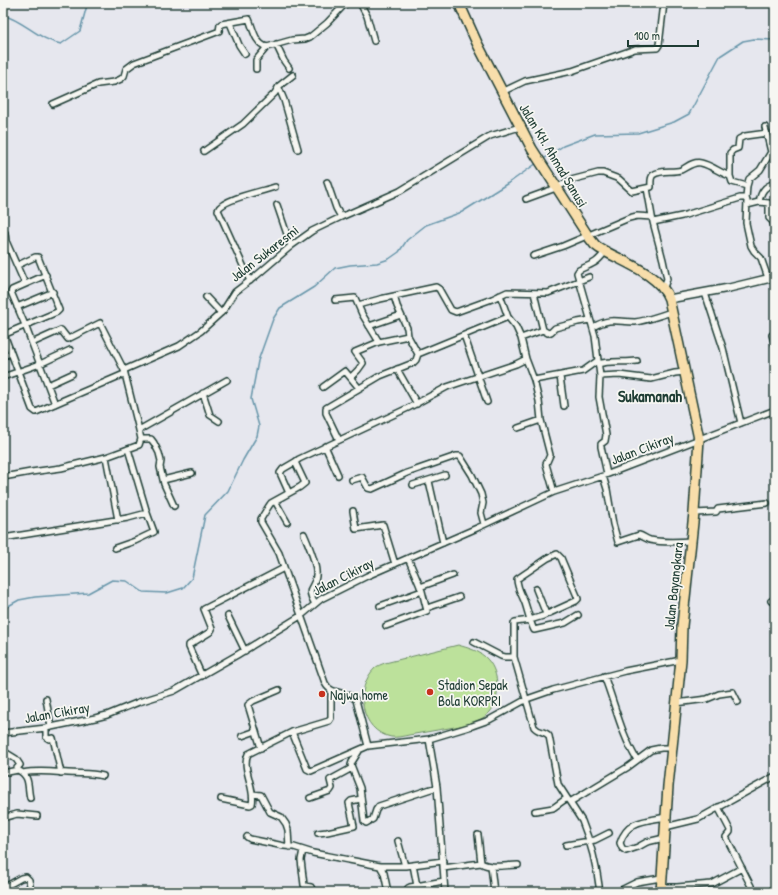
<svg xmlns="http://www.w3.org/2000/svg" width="778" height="895" viewBox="0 0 778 895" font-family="'Patrick Hand',sans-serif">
<rect width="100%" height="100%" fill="#e6e7ee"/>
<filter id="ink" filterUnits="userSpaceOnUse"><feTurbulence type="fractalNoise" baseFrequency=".025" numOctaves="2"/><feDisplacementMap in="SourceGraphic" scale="8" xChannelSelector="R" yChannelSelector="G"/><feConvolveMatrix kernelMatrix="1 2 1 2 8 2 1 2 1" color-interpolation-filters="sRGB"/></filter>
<g filter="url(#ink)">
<path fill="#bce19b" stroke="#6e8f68" d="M458,645c10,3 23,6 30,15 11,12 13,39 2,52 -7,7 -14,10 -24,13 -19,3 -38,7 -57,10 -5,1 -13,3 -18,2 -31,-6 -37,-49 -16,-69 2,-2 7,-4 10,-5z"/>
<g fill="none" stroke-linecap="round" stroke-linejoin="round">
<path stroke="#6796aa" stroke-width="1.5" d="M3,15c21,6 36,25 58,29l19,-13 7,-26 6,-2
M542,160l21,-14 32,-12 43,-1 36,-11 15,-8 31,-58 23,-15 11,-2 21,1
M3,609l16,-9 16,-3 53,-4 24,-13 15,1 16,11 24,1 16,-5 9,-10 13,-63 23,-24 15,-31 14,-24 2,-10 -8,-27 7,-38 15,-42 7,-11 34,-21 21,-19 15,-3 27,-2 12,-4 10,-7 8,-12 19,-15 36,-13 51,-32 24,-17"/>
<defs>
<path id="street" d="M360,3l7,13 7,25
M230,23l9,22 6,9
M276,44l8,17 5,7
M256,69v-9l11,-13
M279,88l5,12 14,49
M502,92l23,-11 47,-10 63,-22 22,-1 2,-3 5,-42
M53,104l45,-20 16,-2 7,-3 3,-3 2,-7 8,-6 83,-31 2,-1 1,-6 1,-1 28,-5c4,9 6,25 18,28l25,-7 13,-1 5,-2 17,-14 19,-20
M204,151l39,-27 32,-31 4,-7 14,-11
M730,176v-23l3,-3 5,-2 1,-9 6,-3 22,-3
M327,182l9,26 5,9
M647,188l6,34 10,38 4,19 -3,8
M526,199l30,-11 15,-8 27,-7h5l16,6 13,12 19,-4c0,-4 -1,-9 2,-12 9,-6 19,-2 28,-5 6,-3 13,-9 20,-7 10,2 19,10 29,13l2,6 15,4
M746,199l1,-13 2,-7 11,-9 11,-18 -6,-25
M759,202l10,1v15l4,4 2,8
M277,205l14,41
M747,205l12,-3c2,-11 6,-16 16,-19
M653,222l29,-6 58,-18h6l1,3 -1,22 5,23 3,5 7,7 7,20
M5,233l1,8 19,43
M605,252c-10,13 -12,11 -26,18l-2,3 18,63 5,40 -1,21 7,38 -1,6 -4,3v3l6,27
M533,256l30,-10 66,-28 8,-2 15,1
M46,275l-34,15 -1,2 14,33 30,79
M250,281l-32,-71c4,-11 45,-19 57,-23
M534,293l9,37 -22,8 5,21 -10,5 -69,23 -39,21 -109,51 -4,3 10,21 -5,4 -29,16c-1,1 -9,14 -10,16v3l18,31 46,130c7,14 21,6 31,17l12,46 61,-7 43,-13 17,-6 38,-21 26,-9 72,-19 56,-11
M705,293l18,55 18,75
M500,295l8,22 8,10 5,11
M394,296l3,10 10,22 1,8 10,18 90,-37
M206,297l15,16
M335,300l20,-2 7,16 17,28 29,-6
M358,305l22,-6 56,-12 3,2 12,21 5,2 36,-13 15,-7 41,1 41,-16
M17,307l36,-15
M369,326l32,-11
M593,327c18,-10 24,-5 42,-5 11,-1 26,-7 37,-10
M543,330l5,3 3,-1 4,-4 23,-6 12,-2
M775,333l-3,2 3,10
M4,334l28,75 4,3 88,-38
M3,335l54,-23 2,-2 -21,-53h-3l-17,8
M464,335l23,67
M32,343l29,-13 7,9 32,-16 24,47
M3,356l8,-3
M526,359l8,21 5,21 2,19 9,35 -4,9 8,28
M598,364c13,-4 26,-1 39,-3
M397,369l20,35
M560,376l4,30
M600,376l19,-1 32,4 24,-6 10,-1
M3,377l37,-13 30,-14
M351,377l7,-7 5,-7 -8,-11 24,-10
M534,380l49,-9 14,-10
M48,385l24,-11
M323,387l22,-16 14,17
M203,393l7,22 9,6
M518,428l23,-8
M139,430l88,-50
M141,439h10l3,4 5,10 2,8 -1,6 4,17 10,22
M339,440l-13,-27v-5l54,-32 33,-13 3,-3 2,-6
M325,446l13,29
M106,457l12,63
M603,476l4,13 6,35 5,18 21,-7c4,1 7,4 11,5 14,3 28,2 42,1
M3,477l28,-5 30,-4 45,-11 33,-12 2,-6 -2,-9 -15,-60 55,-24 22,-15 22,-20 12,-19 21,-16 35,-30 21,-15 29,-14 59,-26 90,-55 30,-9
M163,480l29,-7
M352,480l10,-3 6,11 4,1 35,-16 49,-17h4l12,19 9,19 2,9 -2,10 3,11
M429,481l14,62
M413,485l32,-10
M289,493l-9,-20 3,-4 12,-7
M275,501l12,21
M353,511l3,18 27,-4 12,39
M694,513l22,-1 2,-3 49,-6
M304,534c5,12 11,25 12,37 2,19 -13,12 -1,33
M3,538l125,-20 19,-5 -19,-64
M115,548l20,-7 19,-9 -7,-19
M420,587l33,-12
M536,589l10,25
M771,601l4,-2
M380,606l42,-15
M427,608l32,-11
M578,615l-13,8 -31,7c-4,-8 -6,-18 -9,-27 -3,-8 -8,-15 -8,-24l31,-21 9,-4 4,4 16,38 1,3 -2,2 -33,15 -13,4 -15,2 -1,2v33l20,70c5,6 12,4 15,9l9,48 24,37c9,22 15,47 18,71
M228,616l17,35
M386,626l41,-15 -5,-20 -14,-33
M474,642l27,14 4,1h9
M202,676l-13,-29v-2l21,-13 2,-3 -8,-20 80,-41
M604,676c11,28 17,58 33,84
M46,699l5,28
M676,703l31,-4 12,-5 14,-2 5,10
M46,728v9l3,2 4,-1 8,35
M292,732l15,37 4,2 57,-25
M3,733l43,-5 49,-10 12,-3 32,-13 35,-11 63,-36 65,-40 19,-16 46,-23 110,-48 77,-36 49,-16 172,-66
M242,736l14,-5
M429,739l8,48 8,105
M261,748l-13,-43 5,-4 26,-11
M3,751l13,8 4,6 -3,3 1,2c13,7 9,16 12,28
M359,751l-7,11 -1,3 9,23 4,33 2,2 7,-4 3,-9 3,-4 58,-19
M8,772l10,-2
M23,773c15,-3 30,-1 45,0 13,1 23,0 35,3
M253,794l8,1 9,17 11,5 5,7 2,6 1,17
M310,798l20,-7 2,-3 -2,-8 22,-12
M221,799l29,6 2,-1c4,-15 -11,-36 -4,-50l44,-22 37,-11 2,-3v-27
M570,802l58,-35 23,-17 10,-2h11
M718,807l12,23v2l-4,5 28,55
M535,811l18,-3 14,-10
M3,818l14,-4 20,2
M665,827l33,-8 77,-43
M318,833l9,-1 27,-6 -5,-23 2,-2 10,-2
M478,835l3,28
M247,837l3,2 34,7 10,1 19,6 67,13 4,7 4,19
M664,838l-17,4 -9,5 -12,4 -4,-3 -2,-5c7,-23 26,-22 46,-26
M398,841l7,25 38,-5
M566,845l29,-5 14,-7
M303,850l-2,10 3,25 1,1 6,1 2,5
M413,865l4,21
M381,866h24
M491,866l3,26
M443,868l38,-5c10,6 25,2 37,2
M661,887h16l35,-3 30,-16
M3,888l18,-10 5,-1 3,3 2,12
M409,892l-1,-4 2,-1 34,-6
M617,892l20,-10 24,-4
M769,892l6,-3"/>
<path id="secondary" d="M669,299l60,-11 46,-11"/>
<path id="highway" d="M459,3l18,40 55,106 56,87 7,9 4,3c22,13 61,26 70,51l30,140 -5,74 -12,113 -1,34 -13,126 -7,106"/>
</defs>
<use href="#street" stroke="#1f3d34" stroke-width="8"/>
<use href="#secondary" stroke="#1f3d34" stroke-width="10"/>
<use href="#highway" stroke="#1f3d34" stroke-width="12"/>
<use href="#street" stroke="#f6f6f2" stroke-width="5"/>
<use href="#secondary" stroke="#f6f6f2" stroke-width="7"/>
<use href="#highway" stroke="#f8deab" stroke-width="9"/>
</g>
</g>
<g fill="#c8321e" stroke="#f6f6f2" stroke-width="1.5">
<circle cx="430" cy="692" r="4"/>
<circle cx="322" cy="694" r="4"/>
</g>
<g text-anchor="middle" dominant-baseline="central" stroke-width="3.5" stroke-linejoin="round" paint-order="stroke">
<g font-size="14" fill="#1f3d34" stroke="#f6f6f2">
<text transform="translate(554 155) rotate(59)">Jalan KH. Ahmad Sanusi</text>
<text transform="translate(264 253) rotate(-38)">Jalan Sukaresmi</text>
<text transform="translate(642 448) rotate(-21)">Jalan Cikiray</text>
<text transform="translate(343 576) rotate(-27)">Jalan Cikiray</text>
<text transform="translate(673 586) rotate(-84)">Jalan Bayangkara</text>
<text transform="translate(57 712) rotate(-10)">Jalan Cikiray</text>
</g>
<g font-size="14" fill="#1f3d34" stroke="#f6f6f2" text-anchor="start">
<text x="438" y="684">Stadion Sepak<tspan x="438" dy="16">Bola KORPRI</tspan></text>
<text x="330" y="694">Najwa home</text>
</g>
<g font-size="16" font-weight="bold" fill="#1f3d34" stroke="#f6f6f2">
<text x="650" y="396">Sukamanah</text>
</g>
</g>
<rect width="778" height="895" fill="none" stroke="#f6f6f2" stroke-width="16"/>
<rect x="8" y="8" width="762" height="879" fill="none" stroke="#1f3d34" stroke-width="1.5" filter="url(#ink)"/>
<path d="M628 40v6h70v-6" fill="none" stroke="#1f3d34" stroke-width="2"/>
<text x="634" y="40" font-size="12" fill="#1f3d34" stroke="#f6f6f2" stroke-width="3" paint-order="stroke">100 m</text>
</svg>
